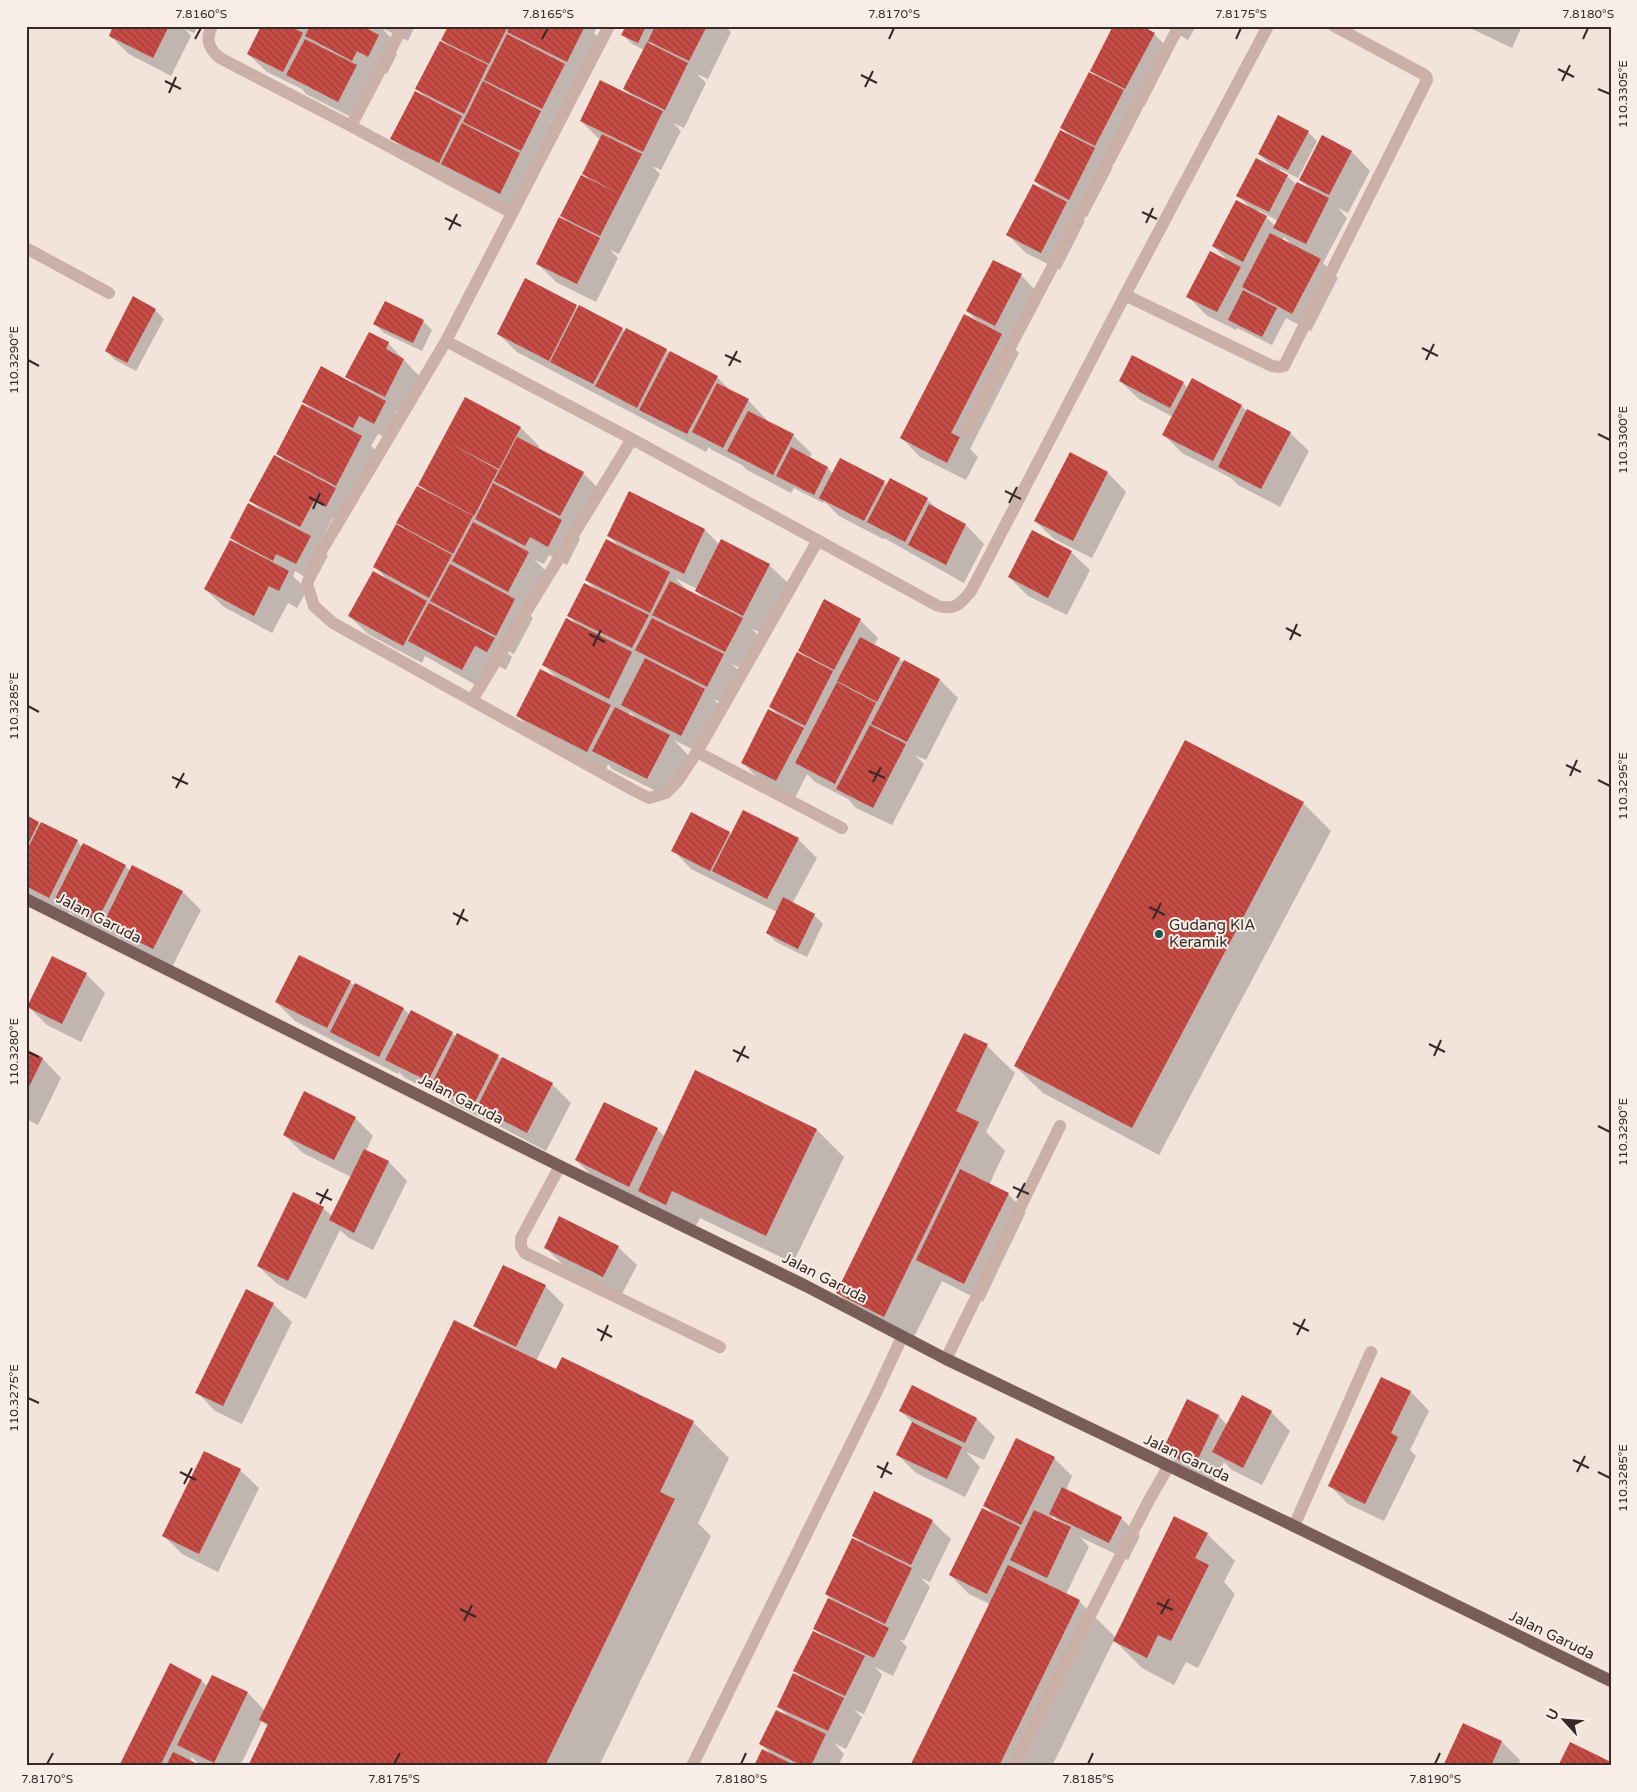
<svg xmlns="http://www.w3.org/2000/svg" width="1637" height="1792" viewBox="0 0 1637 1792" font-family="'Varela Round',sans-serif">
<defs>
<pattern id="building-back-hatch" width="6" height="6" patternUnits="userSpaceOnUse" patternTransform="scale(1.25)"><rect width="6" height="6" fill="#c64c45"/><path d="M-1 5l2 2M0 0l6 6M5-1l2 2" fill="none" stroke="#a23f3a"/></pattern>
</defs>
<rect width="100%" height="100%" fill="#f2e3db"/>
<path fill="#0003" fill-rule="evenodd" d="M115,26h83l-4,7 -9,-4 6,7 -20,40 -42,-22 -19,-18z
M262,26h153l-7,15 -26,-13 9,10 -4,7 10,9 -10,20 -11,-5 -19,51 -51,-26 -4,-5 -35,-17 -19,-18z
M449,26h149l-4,7 10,10 -19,37 -10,-5 8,8 -22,44 -11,-5 9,9 -41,81 -108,-55 -18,-19 33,-41 -8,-8 32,-43 -7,-6z
M628,26h97l6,6 -23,47 -11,-5 9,9 -22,45 -11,-5 8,8 -20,39 -9,-4 8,8 -41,80 -9,-4 8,8 -22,44 -40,-20 -18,-18 31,-41 -8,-7 29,-36 -7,-6 17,-34 -19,-19 52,-24 -8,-8 19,-39 -12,-6 -9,-9zM651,42l6,6 -7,-3z
M1164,26h32l-8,14z
M1466,26h56l-10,22z
M1154,34l18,18 -28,55 -10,-6 8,9 -28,54 -8,-3 7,6 -26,50 -11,-5 9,9 -25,49 -34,-17 -18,-18 37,-44 -10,-10 35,-45 -8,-8 36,-51 -7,-6z
M1308,132l9,9 -19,37 -18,-9 -1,2 8,5 10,9 13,4 -10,-9 23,-43 29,15 18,19 -22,42 -10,-5 9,10 -24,45 15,15 -27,53 -25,-13 -14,27 -35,-17 -1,2 -30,-15 -18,-19 40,-35 -15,-15 37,-38 -12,-13 34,-28 -13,-13zM1258,210l20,11 -3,5 -9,-9 -9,-5zM1284,237l9,9 -11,-5z
M1021,275l18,19 -31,47 11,12 -49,96 8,8 -12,23 -46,-23 -18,-19 76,-116 -11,-11z
M526,280l53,29 43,20 3,3 2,-3 40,21 3,4 47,23 15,15 16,8 18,19 -1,2 28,14 19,19 -3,4 19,10 5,6 8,-15 47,26 39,14 13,13 26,13 18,19 -20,39 -80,-45 -1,1 -44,-23 -15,-15 -1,2 -29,-15 -3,5 -44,-23 -5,-5 -30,-15 -3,-3 -3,5 -189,-100 -19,-18z
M386,302l37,19 9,9 -10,21 -38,-18 -9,-9z
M155,310l9,9 -28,52 -21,-11 -9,-9z
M369,333l19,10 34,36 -19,36 -9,-4 9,9 -11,21 -14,-7 -7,12 9,9 -36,69 -11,-6 -15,28 10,10 -14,26 -19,-11 -2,5 14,14 -10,18 -9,-5 -16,30 -48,-26 -19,-18 33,-45 -7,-6 30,-28 -10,-9 36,-38 -10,-10 35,-43 -8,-8 50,-18 -7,-7z
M1192,380l50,26 5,6 43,21 19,18 -29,56 -42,-22 -7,-7 -49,-25 -19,-19 10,-17 -34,-18 -19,-18 63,2 5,5z
M466,399l55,29 18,18 -1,3 45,24 18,18 -31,39 10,9 -13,26 -18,-10 -5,9 -9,-4 12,12 -21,39 7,7 -19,36 -10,-5 8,8 -6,13 -12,-6 -13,24 -56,-32 -3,7 -54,-29 -19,-18 39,-36 -13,-13 30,-38 -7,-7 28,-31 -7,-7z
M1070,454l38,19 18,19 -34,66 -38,-19 -19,-18z
M630,493l75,37 15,15 49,20 19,18 -26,50 -10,-4 8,8 -16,33 -12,-6 10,10 -16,30 -13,-5 10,9 -23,45 -26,-13 14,15 -22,41 -54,-27 -4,-5 -2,6 -70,-36 -18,-18 40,-37 -14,-14 34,-40 -9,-9 27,-27 -10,-9 34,-33 -11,-11zM675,578l22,11 -1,2 9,8 -17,-8zM630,712l7,7 -9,-4z
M1071,552l19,18 -23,45 -39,-19 -19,-19z
M860,620l18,18 -4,8 25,13 5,4 36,17 18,18 -32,62 -11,-5 9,9 -32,61 -36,-17 -8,-9 -33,-17 -8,-8 -12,24 -34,-17 -19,-19 37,-47 -9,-8 37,-49 -8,-7z
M1303,803l28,28 -172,324 -116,-62 -28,-27z
M692,814l40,21 66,4 19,19 -25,46 22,11 9,9 -16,33 -31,-15 -9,-9 10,-21 -86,-43 -18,-19z
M26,817l15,8 36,16 5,6 43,19 6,5 2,-4 50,25 18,18 -29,57 -49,-25 -6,-6 -1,3 -41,-22 -6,-5 -1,3 -36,-18 -6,-6z
M86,974l19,19 -24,49 -34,-17 -19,-19z
M350,982l5,4 1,-2 48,25 6,6 42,18 5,4 41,19 4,4 50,24 19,19 -25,48 -49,-26 -5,-4 -1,2 -40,-20 -4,-4 -42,-21 -6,-6 -1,2 -103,-53 -19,-19zM453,1095l26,12 -1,3 -25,-13z
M965,1034l22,12 28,27 -29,59 19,19 -16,34 19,9 18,18 -43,90 -41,-21 -31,62 -46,-22 -27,-28z
M26,1051l17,8 18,19 -23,47 -12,-6z
M355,1118l18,18 -7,15 23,11 18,19 -34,69 -24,-12 -9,-8 -34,69 -29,-15 -19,-18 65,-58 9,8 19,-39 -48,-24 -19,-18z
M657,1129l8,8 152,-7 27,27 -51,106 -93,-45 -7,13 -26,-13 -18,-17 -2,3 -52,-25 -19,-19z
M545,1247h73l19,18 -15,29 -58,-28z
M545,1286l19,19 -28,56 21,10 136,51 36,36 -31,65 13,13 -112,230h-350l19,-39 -6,-6 -22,45h-40l-8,-9 -2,4 9,5h-78l81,-85 5,5 5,-10 36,17 17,18 219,-376 -9,-9z
M273,1304l19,18 -50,102 -27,-13 -18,-19z
M1382,1378l29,14 18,19 -19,39 6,6 -32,65 -36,-17 -19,-19z
M1187,1401l32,15 8,9 44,-13 19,19 -28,54 -30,-15 -8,-8 -11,22 -31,-15 -19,-18z
M900,1410l77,9 18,18 -11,23 -18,-8 14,15 -15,30 -49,-24 -18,-18 15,-32z
M1054,1458l18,18 -6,14 55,28 19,18 -12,24 -48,-23 9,10 -23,47 13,7 37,37 91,-104 28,27 -11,21 11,12 -37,74 -12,-6 -12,23 -32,-17 -28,-28 -62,126h-141l79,-162 -21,-10 -19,-19 44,-60 -9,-9zM1053,1516l7,7 -8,-4z
M240,1470l19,18 -41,84 -36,-18 -18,-18z
M932,1521l19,18 -21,43 -9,-4 9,9 -26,54 -5,-2 8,8 -14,29 -18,-9 7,8 -18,39 -10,-4 8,7 -16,32 -12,-6 10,11 -6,12h-83l16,-12 -10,-10 28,-27 -11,-11 25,-27 -8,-8 28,-35 -8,-7 19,-27 -8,-8 36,-50 -9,-9z
M1464,1725l38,17 18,18 -2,6h-73z"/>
<path fill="url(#building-back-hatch)" d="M113,26h56l-16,32 -44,-22z
M261,26h29l13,7 -20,39 -36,-18z
M310,26h59l-1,3 11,6 -11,22 -11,-6 -5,10 -47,-25z
M448,26h60l-19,38 -48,-24z
M510,26h75l-18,36 -60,-30z
M626,26h20l-8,17 -17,-8z
M655,26h52l-18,35 -41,-20z
M1113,26h29l13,7 -30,56 -35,-18z
M507,34l58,30 -23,45 -58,-29z
M305,39l52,26 -19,37 -52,-27z
M440,41l48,24 -24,49 -49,-25z
M647,42l41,21 -23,47 -42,-21z
M1089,72l35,18 -29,56 -35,-18z
M600,80l63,31 -20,41 -63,-31z
M483,81l58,30 -20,40 -58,-29z
M415,91l47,25 -23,47 -49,-24z
M1278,115l31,16 -21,39 -30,-16z
M462,123l58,30 -20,41 -59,-30z
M1060,130l35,18 -26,52 -35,-19z
M602,134l40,20 -42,82 -40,-20 21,-41 37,18 -36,-19z
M1322,135l30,16 -23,44 -30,-15z
M1256,158l32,17 -19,37 -33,-16z
M1297,182l32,16 -23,46 -33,-16z
M1033,184l34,18 -26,51 -35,-18z
M1236,200l31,16 -24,46 -31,-16z
M559,217l41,21 -23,46 -41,-20z
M1270,233l51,26 -29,55 -50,-27z
M1210,251l31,16 -24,45 -31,-15z
M993,260l29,14 -27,52 -29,-15z
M525,278l52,27 -28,56 -52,-27z
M1243,290l34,18 -15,29 -34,-17z
M133,296l23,13 -29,54 -22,-12z
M385,301l39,19 -11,23 -40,-19z
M579,305l44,23 -30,56 -43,-22z
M964,314l38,20 -51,99 9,4 -13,26 -47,-25z
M626,328l41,21 -30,59 -42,-22z
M369,332l20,10 -3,7 18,10 -19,38 -40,-20z
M670,351l48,25 -31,58 -48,-24z
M1132,355l52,27 -14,26 -51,-27z
M321,366l65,35 -12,23 -15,-8 -6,12 -51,-26z
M1192,378l50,27 -29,56 -51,-26z
M717,383l32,16 -26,49 -31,-16z
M465,397l56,30 -22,42 -50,-26 49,27 -24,46 -56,-31z
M302,404l60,32 -26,50 -60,-32z
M1247,409l44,23 -30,57 -43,-22z
M748,411l46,23 -21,41 -46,-24z
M517,437l67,35 -24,44 -66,-35z
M791,447l37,20 -14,28 -38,-19z
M1070,452l38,20 -35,69 -39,-20z
M274,455l62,33 -10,19 -12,-6 -14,26 -51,-26z
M840,458l45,23 -21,40 -45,-23z
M890,478l38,20 -23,44 -38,-20z
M493,483l69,37 -14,27 -18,-10 -5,9 -50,-27z
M417,486l56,30 -20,38 -57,-31z
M629,491l76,38 -21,45 -77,-38z
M248,503l63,33 -15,28 -20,-10 -3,7 -43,-23z
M929,504l37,20 -20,41 -38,-20z
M473,522l56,30 -21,40 -56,-31z
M396,524l56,31 -23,43 -56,-31z
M1032,530l40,21 -24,47 -40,-21z
M606,539l64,33 -20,41 -65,-33z
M721,539l49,25 -27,52 -48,-25z
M230,540l59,31 -10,20 -10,-5 -15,30 -50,-27z
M450,564l65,35 -19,37 -66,-35z
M373,571l54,30 -24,45 -55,-30z
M670,581l73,37 -18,34 -73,-37z
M584,583l65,32 -17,33 -65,-32z
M824,599l37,20 -27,51 -36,-19z
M429,603l66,35 -8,14 -12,-6 -13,24 -54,-29z
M566,618l66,34 -23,47 -67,-34z
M652,618l72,36 -17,33 -72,-37z
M860,637l40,21 -23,44 -40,-21z
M797,652l36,19 -28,55 -36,-19z
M645,658l60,31 -24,47 -60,-31z
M904,660l36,19 -33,63 -36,-18z
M540,669l71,36 -24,47 -71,-36z
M837,682l39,21 -41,81 -40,-21z
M615,707l55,28 -23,44 -55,-28z
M768,709l36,19 -28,53 -35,-18z
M870,725l36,19 -33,64 -37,-19z
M1185,740l119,62 -172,326 -118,-62z
M743,810l56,28 -32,61 -55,-28z
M691,812l39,20 -20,39 -39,-20z
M26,815l13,7 -13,26z
M41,822l37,18 -29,58 -23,-12v-34z
M83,843l43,22 -29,56 -42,-22z
M132,865l51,26 -30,58 -50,-25z
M783,897l32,17 -17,35 -32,-16z
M299,955l52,26 -24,47 -52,-26z
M52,956l35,17 -25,51 -35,-17z
M355,983l49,25 -25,49 -49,-25z
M411,1010l42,22 -25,49 -43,-21z
M457,1033l42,22 -26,51 -42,-21z
M964,1033l24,11 -32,67 23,11 -95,195 -48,-24z
M26,1049l17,9 -17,35z
M502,1057l51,26 -26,50 -50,-26z
M695,1070l122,59 -51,107 -94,-45 -6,14 -28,-14z
M304,1091l52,26 -22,43 -51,-25z
M604,1102l54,26 -29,59 -54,-27z
M364,1149l25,12 -35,72 -25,-13z
M960,1169l49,24 -45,91 -48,-24z
M293,1192l31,15 -36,74 -31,-15z
M559,1216l60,30 -16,31 -59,-29z
M503,1265l43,20 -30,62 -43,-21z
M246,1289l28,14 -51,103 -28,-13z
M454,1320l102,49 6,-12 132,64 -34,71 15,7 -130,267h-297l20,-42 -9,-4z
M1381,1377l30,14 -20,42 7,4 -33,67 -37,-18z
M912,1385l65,33 -12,25 -66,-32z
M1242,1395l30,16 -29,57 -31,-16z
M1187,1399l32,16 -25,52 -32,-16z
M912,1422l50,25 -15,32 -51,-24z
M1016,1438l39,19 -34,68 -38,-19z
M204,1451l37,18 -42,85 -37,-18z
M1062,1487l60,30 -13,26 -60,-29z
M874,1491l59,29 -22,45 -59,-29z
M982,1508l38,19 -33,67 -38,-19z
M1034,1510l37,17 -24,51 -37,-18z
M1174,1516l34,17 -13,25 14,7 -38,76 -13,-6 -11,23 -34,-17z
M852,1538l60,30 -27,56 -60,-30z
M1008,1565l72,35 -81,166h-89z
M828,1598l61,30 -15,30 -61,-29z
M813,1631l52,25 -20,40 -52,-25z
M170,1663l32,17 -42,86h-41z
M793,1673l51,25 -16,33 -51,-24z
M212,1675l36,17 -34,71 -37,-18z
M776,1710l50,24 -15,32h-8l-44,-22z
M1463,1723l39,18 -11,25h-48z
M1570,1742l41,20v4h-53z
M762,1749l30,15v2h-38z
M173,1752l29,14h-36z"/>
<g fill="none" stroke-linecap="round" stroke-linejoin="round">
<path stroke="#cab0a7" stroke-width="12" d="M212,26c-7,14 -3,23 8,32l131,68 161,87
M609,26l-163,315 186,98 306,167c18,4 22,-2 33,-15l154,-296 143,-269
M351,126l52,-100
M26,248l83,45
M1125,295l147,71 7,1 5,-1 143,-286 -1,-4 -3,-2 -89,-48
M446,341l-130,219 -9,24 7,22 19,17 300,167 16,8 17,-5 11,-11 20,-30 121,-212
M966,431l213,-405
M472,700l160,-261
M697,752l145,76
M560,1166l-39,72v9l4,6 195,94
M946,1359l114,-233
M1294,1526l77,-174
M692,1766l183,-371 27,-58
M1013,1766l135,-264 20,-35"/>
<path stroke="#785d59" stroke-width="12" d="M26,899l534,267 244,119 142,74 348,167 317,155"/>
</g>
<path fill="none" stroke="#362928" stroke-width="2" d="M195,39l6,-11M542,39l6,-11M889,39l5,-11M1236,39l5,-11M1583,39l5,-11M1558,69l16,8M861,75l16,8M165,81l16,8M1562,81l8,-16M865,87l8,-16M1598,89l12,5M169,93l7,-16M1142,212l15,7M445,218l16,8M1146,223l7,-15M449,230l8,-16M1422,348l16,8M725,355l16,7M28,360l11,6M1426,360l8,-16M729,366l8,-15M1598,434l12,6M1005,491l16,8M309,497l15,8M1009,503l8,-16M313,509l7,-16M1286,628l15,8M589,634l16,8M1290,640l7,-16M593,646l8,-16M28,706l11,6M1566,765l15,7M869,771l16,7M1570,776l7,-16M172,777l16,7M1598,780l12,6M873,782l8,-15M176,788l8,-15M1149,907l16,8M453,913l15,8M1153,919l8,-16M457,925l7,-16M1429,1044l16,8M733,1050l16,8M28,1052l11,5M1434,1056l7,-16M737,1062l8,-16M1598,1126l12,6M1013,1187l16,7M316,1193l16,7M1017,1198l8,-15M320,1204l8,-15M1293,1323l16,8M597,1329l15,8M1297,1335l8,-16M601,1341l7,-16M28,1398l11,5M1573,1460l16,8M877,1466l15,8M180,1472l16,8M1577,1472l8,-16M1598,1472l12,6M881,1478l7,-16M184,1484l8,-16M1157,1603l16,7M460,1609l16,8M1161,1614l8,-15M464,1621l8,-16M47,1764l6,-11M394,1764l6,-11M741,1764l5,-11M1088,1764l5,-11M1435,1764l5,-11"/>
<circle fill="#1d5851" stroke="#f9eee7" stroke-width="2" cx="1159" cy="934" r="5"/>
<g text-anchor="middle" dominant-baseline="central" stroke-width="4" stroke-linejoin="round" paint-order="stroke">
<g font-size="15" fill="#362928" stroke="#f9eee7">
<text transform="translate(99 918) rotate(27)">Jalan Garuda</text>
<text transform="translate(461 1099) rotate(27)">Jalan Garuda</text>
<text transform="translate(825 1278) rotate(27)">Jalan Garuda</text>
<text transform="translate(1187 1458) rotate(25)">Jalan Garuda</text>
<text transform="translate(1552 1635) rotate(26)">Jalan Garuda</text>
</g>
<g font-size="15" fill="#362928" stroke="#f9eee7" text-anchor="start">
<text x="1169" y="925">Gudang KIA<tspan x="1169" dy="17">Keramik</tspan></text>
</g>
</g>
<rect width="1637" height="1792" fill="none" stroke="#f9eee7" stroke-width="55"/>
<g transform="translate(1564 1720) rotate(296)" stroke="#f9eee7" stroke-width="4" paint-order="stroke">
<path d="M0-4L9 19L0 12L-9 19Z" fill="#362928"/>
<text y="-8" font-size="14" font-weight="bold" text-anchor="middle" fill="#362928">U</text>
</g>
<rect x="28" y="28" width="1582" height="1736" fill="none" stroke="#362928" stroke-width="2"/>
<g font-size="12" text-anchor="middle" fill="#362928">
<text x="201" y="18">7.8160°S</text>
<text x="548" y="18">7.8165°S</text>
<text x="894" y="18">7.8170°S</text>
<text x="1241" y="18">7.8175°S</text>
<text x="1588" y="18">7.8180°S</text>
<text transform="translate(1623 94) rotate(-90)" y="4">110.3305°E</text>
<text transform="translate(14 360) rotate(-90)" y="4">110.3290°E</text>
<text transform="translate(1623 440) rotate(-90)" y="4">110.3300°E</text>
<text transform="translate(14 706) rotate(-90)" y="4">110.3285°E</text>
<text transform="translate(1623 786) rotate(-90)" y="4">110.3295°E</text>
<text transform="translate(14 1052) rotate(-90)" y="4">110.3280°E</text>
<text transform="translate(1623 1132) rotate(-90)" y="4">110.3290°E</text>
<text transform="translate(14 1398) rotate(-90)" y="4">110.3275°E</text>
<text transform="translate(1623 1478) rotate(-90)" y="4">110.3285°E</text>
<text x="47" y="1783">7.8170°S</text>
<text x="394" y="1783">7.8175°S</text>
<text x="741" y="1783">7.8180°S</text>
<text x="1088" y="1783">7.8185°S</text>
<text x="1435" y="1783">7.8190°S</text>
</g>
</svg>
